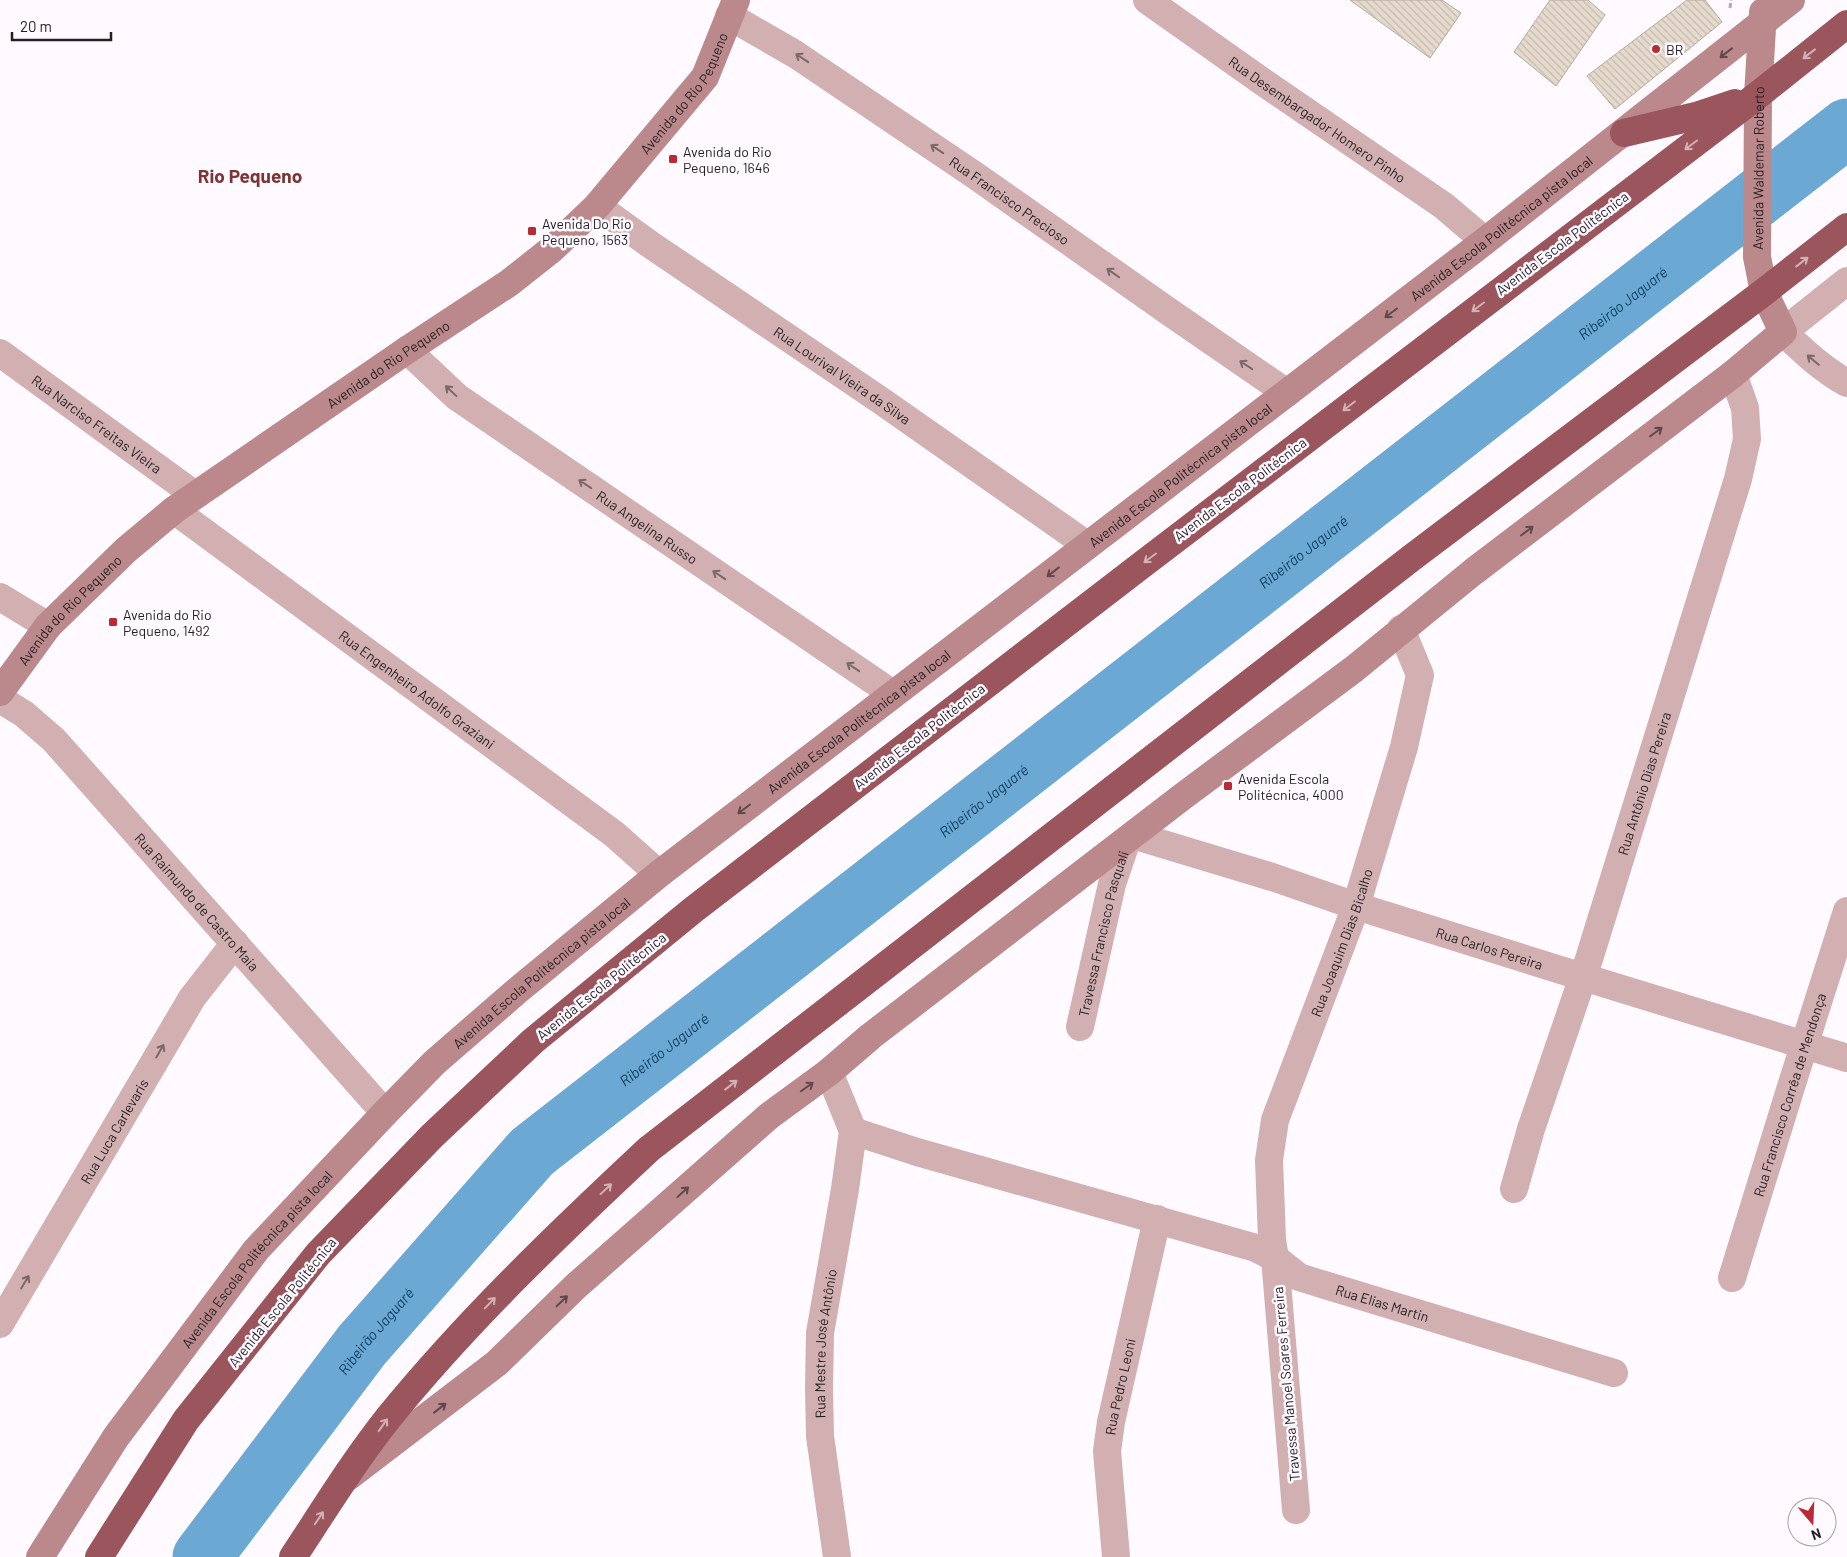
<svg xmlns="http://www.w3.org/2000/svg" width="1847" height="1557" viewBox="0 0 1847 1557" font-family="Barlow,sans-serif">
<defs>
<pattern id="building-back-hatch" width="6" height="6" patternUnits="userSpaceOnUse" patternTransform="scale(1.25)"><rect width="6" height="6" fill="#e5dacc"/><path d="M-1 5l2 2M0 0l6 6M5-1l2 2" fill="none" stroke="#c4bbaf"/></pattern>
</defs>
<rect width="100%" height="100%" fill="#fffaff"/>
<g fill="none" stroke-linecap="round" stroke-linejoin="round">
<path stroke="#6ca8d4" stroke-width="59" id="s1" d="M202,1557l160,-212 170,-193 1315,-1024"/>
</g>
<path fill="url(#building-back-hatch)" stroke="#b4a99c" d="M1350,0h92l19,13 -31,45z
M1550,0h38l17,15 -49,71 -42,-34z
M1687,0h18l17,22 -107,87 -28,-33z"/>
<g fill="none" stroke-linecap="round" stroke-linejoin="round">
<path stroke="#afaaaf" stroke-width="3" stroke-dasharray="5 2.5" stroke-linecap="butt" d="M1730,8l1,-8"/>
<g stroke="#d2afb0" stroke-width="28">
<path id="s2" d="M1147,0l116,82 181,124 41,35"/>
<path id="s3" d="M729,16l66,38 181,122 192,135 119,82"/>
<path id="s4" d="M597,206l54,39 229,155 207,145"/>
<path d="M1847,281l-64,51c20,19 39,37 64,51"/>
<path id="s5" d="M407,350l50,47 436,297"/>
<path id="s6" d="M0,353l195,142"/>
<path id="s7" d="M174,510l440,324 45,40"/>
<path d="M0,597l48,29"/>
<path id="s8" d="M0,699l24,15 30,26 331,373"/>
<path id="s9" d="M1133,835l139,42 84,29 227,71 264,81"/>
<path id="s10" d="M1080,1027l32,-143 15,-44"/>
<path d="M829,1072l24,59"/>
<path id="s11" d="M1514,1189l17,-60 58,-170 149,-480 9,-40 -2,-31 -12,-34"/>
<path id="s12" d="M1732,1278l58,-188 57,-179"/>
<path id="s13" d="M0,1324l192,-326 43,-55"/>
<path id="s14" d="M1296,1510l-21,-252 -3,-18 -3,-80 6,-40 81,-214 48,-159 16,-72 -19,-46"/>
<path id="s15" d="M837,1557l-17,-121 -1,-48 1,-55 25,-144 8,-58 64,21 339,96 19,10 24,19 19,6 296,90"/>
<path id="s16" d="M1116,1557l-9,-106 4,-29 46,-203"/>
</g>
<g stroke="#bb898c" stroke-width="28">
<path id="s17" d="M0,692l48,-66 78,-76 48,-40 233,-160 102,-67 43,-34 45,-43 108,-129 31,-77"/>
<path id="s18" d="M348,1477l149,-114 79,-77 193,-170 60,-44 42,-36 311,-239 172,-128 119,-97 260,-198 50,-42 -19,-40 -7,-35 1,-162 5,-83"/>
<path id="s19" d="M40,1557l76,-120 140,-187 129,-137 50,-51 83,-72 141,-116 826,-633 306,-241"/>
</g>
<path stroke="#9a565c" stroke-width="28" d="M1624,133l72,-17 39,-13
M99,1557l87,-137 132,-166 114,-118 101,-95 160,-131 450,-346 615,-469 89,-71
M293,1557c31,-47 61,-96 96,-140 79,-97 169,-183 260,-268l765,-593 350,-264 83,-65"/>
</g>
<defs><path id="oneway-shaft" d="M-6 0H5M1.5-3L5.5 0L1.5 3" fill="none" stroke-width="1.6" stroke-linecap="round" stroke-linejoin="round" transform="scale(1.25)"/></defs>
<g stroke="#60494e">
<use href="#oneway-shaft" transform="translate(1726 53) rotate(142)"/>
<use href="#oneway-shaft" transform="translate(1391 313) rotate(143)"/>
<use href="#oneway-shaft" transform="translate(1656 432) rotate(-37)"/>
<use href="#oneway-shaft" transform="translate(1527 531) rotate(-37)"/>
<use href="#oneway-shaft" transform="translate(1053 572) rotate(142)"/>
<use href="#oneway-shaft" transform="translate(744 809) rotate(143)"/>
<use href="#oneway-shaft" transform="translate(807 1087) rotate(-35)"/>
<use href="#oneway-shaft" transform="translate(683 1192) rotate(-42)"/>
<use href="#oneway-shaft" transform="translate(562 1301) rotate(-44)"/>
<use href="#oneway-shaft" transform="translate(440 1408) rotate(-38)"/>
</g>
<g stroke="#d2b0b6">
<use href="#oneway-shaft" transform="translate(1809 54) rotate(142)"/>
<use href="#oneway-shaft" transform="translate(1691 145) rotate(143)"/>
<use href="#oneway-shaft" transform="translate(1802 262) rotate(-38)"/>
<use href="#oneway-shaft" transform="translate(1478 307) rotate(143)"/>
<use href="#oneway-shaft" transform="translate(1349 406) rotate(143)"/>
<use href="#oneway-shaft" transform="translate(1150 558) rotate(143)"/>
<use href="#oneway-shaft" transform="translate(731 1085) rotate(-38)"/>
<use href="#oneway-shaft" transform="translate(606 1189) rotate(-43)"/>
<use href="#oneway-shaft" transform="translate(490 1303) rotate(-46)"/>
<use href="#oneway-shaft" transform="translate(383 1425) rotate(-55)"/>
<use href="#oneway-shaft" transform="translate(319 1518) rotate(-56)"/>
</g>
<g stroke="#7b676a">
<use href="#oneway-shaft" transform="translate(802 58) rotate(-146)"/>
<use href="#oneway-shaft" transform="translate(937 149) rotate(-146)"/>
<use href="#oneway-shaft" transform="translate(1113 273) rotate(-145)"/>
<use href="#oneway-shaft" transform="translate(1813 360) rotate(-140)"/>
<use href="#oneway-shaft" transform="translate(1246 365) rotate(-146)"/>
<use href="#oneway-shaft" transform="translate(451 391) rotate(-137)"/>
<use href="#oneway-shaft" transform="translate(585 484) rotate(-146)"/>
<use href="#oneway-shaft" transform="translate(719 575) rotate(-146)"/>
<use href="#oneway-shaft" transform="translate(853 667) rotate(-146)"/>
<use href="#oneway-shaft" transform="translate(160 1051) rotate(-60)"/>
<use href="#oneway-shaft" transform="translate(25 1282) rotate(-59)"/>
</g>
<g fill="#ba2a34" stroke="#fffaff" stroke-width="2">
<circle cx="1656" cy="49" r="5"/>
<rect x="668" y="154" width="10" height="10" rx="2.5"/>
<rect x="527" y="226" width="10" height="10" rx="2.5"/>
<rect x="108" y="617" width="10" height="10" rx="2.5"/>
<rect x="1223" y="781" width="10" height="10" rx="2.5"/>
</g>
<g text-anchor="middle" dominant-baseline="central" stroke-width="5" stroke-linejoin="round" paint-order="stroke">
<g font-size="14" fill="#241f24" stroke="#fffaff" text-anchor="start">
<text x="1666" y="49">BR</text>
<text x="683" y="151">Avenida do Rio<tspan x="683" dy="16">Pequeno, 1646</tspan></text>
<text x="542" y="223">Avenida Do Rio<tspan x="542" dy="16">Pequeno, 1563</tspan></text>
<text x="123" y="614">Avenida do Rio<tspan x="123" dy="16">Pequeno, 1492</tspan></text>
<text x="1238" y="778">Avenida Escola<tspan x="1238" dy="16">Politécnica, 4000</tspan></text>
</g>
<g font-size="14" fill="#241f24" stroke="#fffaff">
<text stroke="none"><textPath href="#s17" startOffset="918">Avenida do Rio Pequeno</textPath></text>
<text stroke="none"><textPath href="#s2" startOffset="208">Rua Desembargador Homero Pinho</textPath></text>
<text stroke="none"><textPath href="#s18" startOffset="2006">Avenida Waldemar Roberto</textPath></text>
<text stroke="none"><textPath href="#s3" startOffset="336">Rua Francisco Precioso</textPath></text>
<text stroke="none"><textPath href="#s19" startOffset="1989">Avenida Escola Politécnica pista local</textPath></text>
<text transform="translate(1562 243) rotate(-37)">Avenida Escola Politécnica</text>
<text stroke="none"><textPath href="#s17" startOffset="512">Avenida do Rio Pequeno</textPath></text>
<text stroke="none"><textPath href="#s4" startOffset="298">Rua Lourival Vieira da Silva</textPath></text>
<text stroke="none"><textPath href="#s6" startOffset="120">Rua Narciso Freitas Vieira</textPath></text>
<text stroke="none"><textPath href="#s19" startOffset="1584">Avenida Escola Politécnica pista local</textPath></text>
<text transform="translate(1240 489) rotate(-37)">Avenida Escola Politécnica</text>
<text stroke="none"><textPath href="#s5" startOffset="299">Rua Angelina Russo</textPath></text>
<text stroke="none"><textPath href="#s17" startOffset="108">Avenida do Rio Pequeno</textPath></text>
<text stroke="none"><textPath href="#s7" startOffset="302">Rua Engenheiro Adolfo Graziani</textPath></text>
<text stroke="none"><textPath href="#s19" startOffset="1179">Avenida Escola Politécnica pista local</textPath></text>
<text transform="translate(919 736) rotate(-38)">Avenida Escola Politécnica</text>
<text stroke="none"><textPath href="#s11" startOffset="426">Rua Antônio Dias Pereira</textPath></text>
<text stroke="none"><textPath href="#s8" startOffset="284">Rua Raimundo de Castro Maia</textPath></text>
<text stroke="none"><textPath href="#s10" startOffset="96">Travessa Francisco Pasquali</textPath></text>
<text stroke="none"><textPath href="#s14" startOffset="581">Rua Joaquim Dias Bicalho</textPath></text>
<text stroke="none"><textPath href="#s9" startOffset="374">Rua Carlos Pereira</textPath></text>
<text stroke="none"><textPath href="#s19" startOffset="774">Avenida Escola Politécnica pista local</textPath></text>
<text transform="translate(601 986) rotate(-39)">Avenida Escola Politécnica</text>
<text stroke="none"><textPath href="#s12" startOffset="192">Rua Francisco Corrêa de Mendonça</textPath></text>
<text stroke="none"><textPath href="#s13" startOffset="224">Rua Luca Carlevaris</textPath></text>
<text stroke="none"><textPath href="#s19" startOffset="369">Avenida Escola Politécnica pista local</textPath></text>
<text transform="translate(282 1302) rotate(-51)">Avenida Escola Politécnica</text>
<text stroke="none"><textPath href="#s15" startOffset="989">Rua Elias Martin</textPath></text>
<text stroke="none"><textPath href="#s15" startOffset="215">Rua Mestre José Antônio</textPath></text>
<text transform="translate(1286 1384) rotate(-95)">Travessa Manoel Soares Ferreira</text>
<text stroke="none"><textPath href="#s16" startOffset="172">Rua Pedro Leoni</textPath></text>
</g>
<g font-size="15" font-style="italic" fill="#12415f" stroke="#fffaff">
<text stroke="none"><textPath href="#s1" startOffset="1905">Ribeirão Jaguaré</textPath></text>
<text stroke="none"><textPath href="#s1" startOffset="1500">Ribeirão Jaguaré</textPath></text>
<text stroke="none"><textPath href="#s1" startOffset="1095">Ribeirão Jaguaré</textPath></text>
<text stroke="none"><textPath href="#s1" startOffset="690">Ribeirão Jaguaré</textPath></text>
<text stroke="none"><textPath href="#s1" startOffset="285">Ribeirão Jaguaré</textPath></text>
</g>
<g font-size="19" font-weight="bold" fill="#7c3434" stroke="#fffaff">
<text x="250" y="175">Rio Pequeno</text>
</g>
</g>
<g transform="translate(1812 1522) rotate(161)"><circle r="24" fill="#fffaff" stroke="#a7a2a7"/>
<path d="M0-4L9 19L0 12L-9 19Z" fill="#ba2a34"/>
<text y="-8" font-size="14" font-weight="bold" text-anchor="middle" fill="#241f24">N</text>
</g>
<path d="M12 32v8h99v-8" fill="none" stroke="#241f24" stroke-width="2.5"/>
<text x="20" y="32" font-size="15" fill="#241f24" stroke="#fffaff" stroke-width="4" paint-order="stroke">20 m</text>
</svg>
